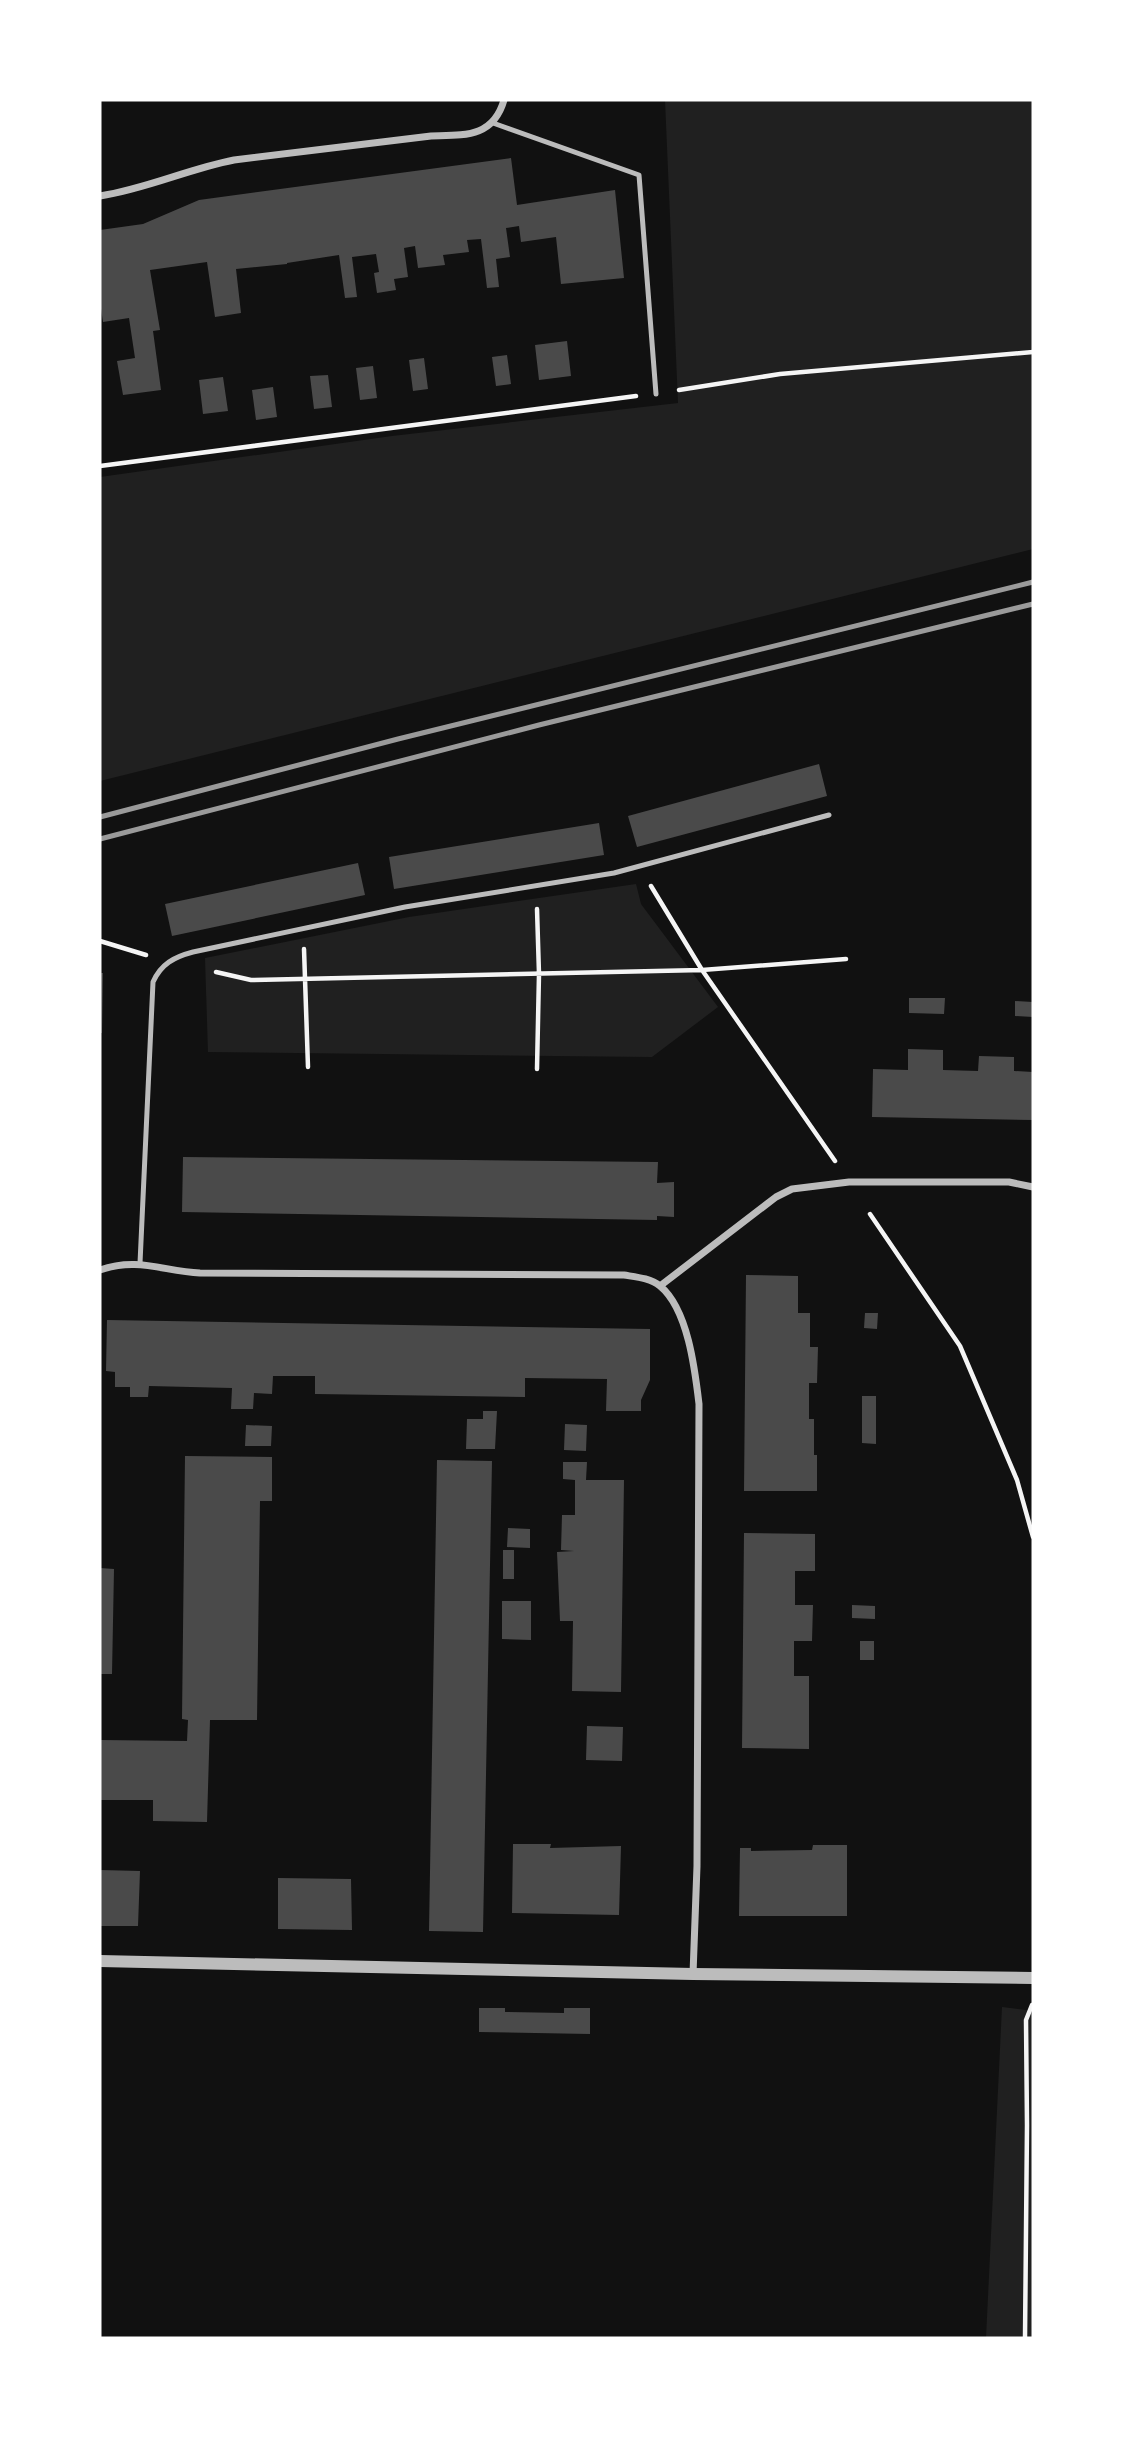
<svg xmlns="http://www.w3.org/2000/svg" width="1133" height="2438" viewBox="0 0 1133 2438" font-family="Raleway,sans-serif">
<rect width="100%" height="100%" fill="#111"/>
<path fill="#202020" d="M665,100h368v449l-933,232v-304l292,-41 286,-33z
M636,884l5,20 77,103 -66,50 -444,-5 -3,-94 204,-41z
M1002,2007l31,4v327h-47z"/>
<path fill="#4a4a4a" d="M511,158l6,47 98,-15 9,88 -63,6 -5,-47 -35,5 -2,-16 -13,2 4,29 -14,2 3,28 -12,1 -6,-49 -14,1 2,12 -26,3 2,10 -27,3 -3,-22 -11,2 4,29 -14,2 2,11 -19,3 -3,-20 5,-1 -3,-18 -24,3 5,40 -12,1 -6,-43 -52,8v1l-51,5 5,44 -26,4 -8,-55 -57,8 10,60 -7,1 8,59 -38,5 -6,-34 18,-3 -6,-40 -26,4 -3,-20v-72l43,-6 56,-24z
M567,341l4,35 -32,4 -4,-35z
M507,355l4,29 -15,2 -4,-29z
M424,358l4,31 -15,2 -4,-31z
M373,366l4,32 -17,2 -4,-32z
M328,375l4,32 -18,2 -4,-33z
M223,377l5,34 -25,3 -4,-34z
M273,387l4,30 -21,3 -4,-30z
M819,764l8,32 -190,51 -9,-31z
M599,823l5,32 -210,34 -5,-32z
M358,863l7,32 -193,41 -7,-32z
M100,973h3l-1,60h-2z
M909,998h36l-1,16 -35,-1z
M1015,1001l18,1v15l-18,-1z
M908,1049l35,1v20l35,1 1,-15 35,1v14l19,1v48l-161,-3 1,-48 35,1z
M183,1157l475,5 -1,21 17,-1v35l-17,-1v4l-475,-8z
M746,1275l52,1v37h12v34h8l-1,36h-8v36h5v36h3v36h-73z
M865,1313h13l-1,16 -13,-1z
M107,1320l543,9v51l-9,20v11h-35l1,-32 -82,-1v19l-210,-3v-18h-42l-1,18 -18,-1 -1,16h-22l1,-21 -83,-2 -1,11h-18v-10h-15v-15l-9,-1z
M862,1396h14v48l-14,-1z
M483,1411h14l-2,38h-29l1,-30h16z
M565,1424l22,1 -1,26 -22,-1z
M246,1425l26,1 -1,20h-26z
M185,1456l87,1v44h-12l-3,219h-47l-3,102 -54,-1v-21h-53v-60l87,1 1,-21 -6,-1z
M437,1460l55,1 -9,471 -54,-1z
M563,1462h24l-1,18h38l-3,212 -49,-1 1,-70h-13l-3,-69 17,-1 -13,-1 1,-35h13v-35l-12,-1z
M508,1528l22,1v19l-23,-1z
M744,1533l71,1v37h-20v34h18l-1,36h-18v35h15v73l-67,-1z
M503,1550h11v29h-11z
M100,1568l14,1 -2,105h-12z
M502,1601h29v39l-29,-1z
M852,1605l23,1v13l-23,-1z
M860,1641h14v19h-14z
M587,1726l36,1 -1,34 -36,-1z
M513,1844h38l-1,4 71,-2 -2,69 -107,-2z
M813,1845h34v71h-108l1,-68h11v3l61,-1z
M100,1870l40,1 -2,55h-38z
M278,1878l73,1 1,51 -74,-1z
M479,2008h26v4l59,1v-5h26v26l-111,-2z"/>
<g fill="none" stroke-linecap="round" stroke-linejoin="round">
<path stroke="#f5f5f5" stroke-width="4.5" d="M679,390l101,-16 253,-22
M100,466l536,-70
M651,886l51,84 133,191
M100,941l46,14
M304,949l4,118
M216,972l35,8 451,-10 144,-11
M537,1069l2,-95 -2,-65
M870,1214l90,132 57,134 16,57
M1025,2338l2,-213 -1,-105 6,-15"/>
<path stroke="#bcbcbc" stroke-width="5" d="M493,123l146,52 17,219
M140,1263l13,-281c8,-18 21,-25 40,-30l212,-45 209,-34 215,-58"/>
<path stroke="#bcbcbc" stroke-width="7" d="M100,196c46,-7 88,-27 134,-36l197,-24c33,-1 62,2 73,-36
M100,1270c37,-13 63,1 100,3l424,2c12,2 26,3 36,11 28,23 35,84 39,118l-2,462 -4,108
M660,1286l116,-89 16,-8 57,-7h160l24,5"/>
<path stroke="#bcbcbc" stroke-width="12" d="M100,1961l593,13 340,4"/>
<path stroke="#9a9a9a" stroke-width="5" d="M100,817l298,-78 635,-157
M100,839l439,-114 494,-121"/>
</g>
<rect width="1133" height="2438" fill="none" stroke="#ffffff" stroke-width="203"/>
</svg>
